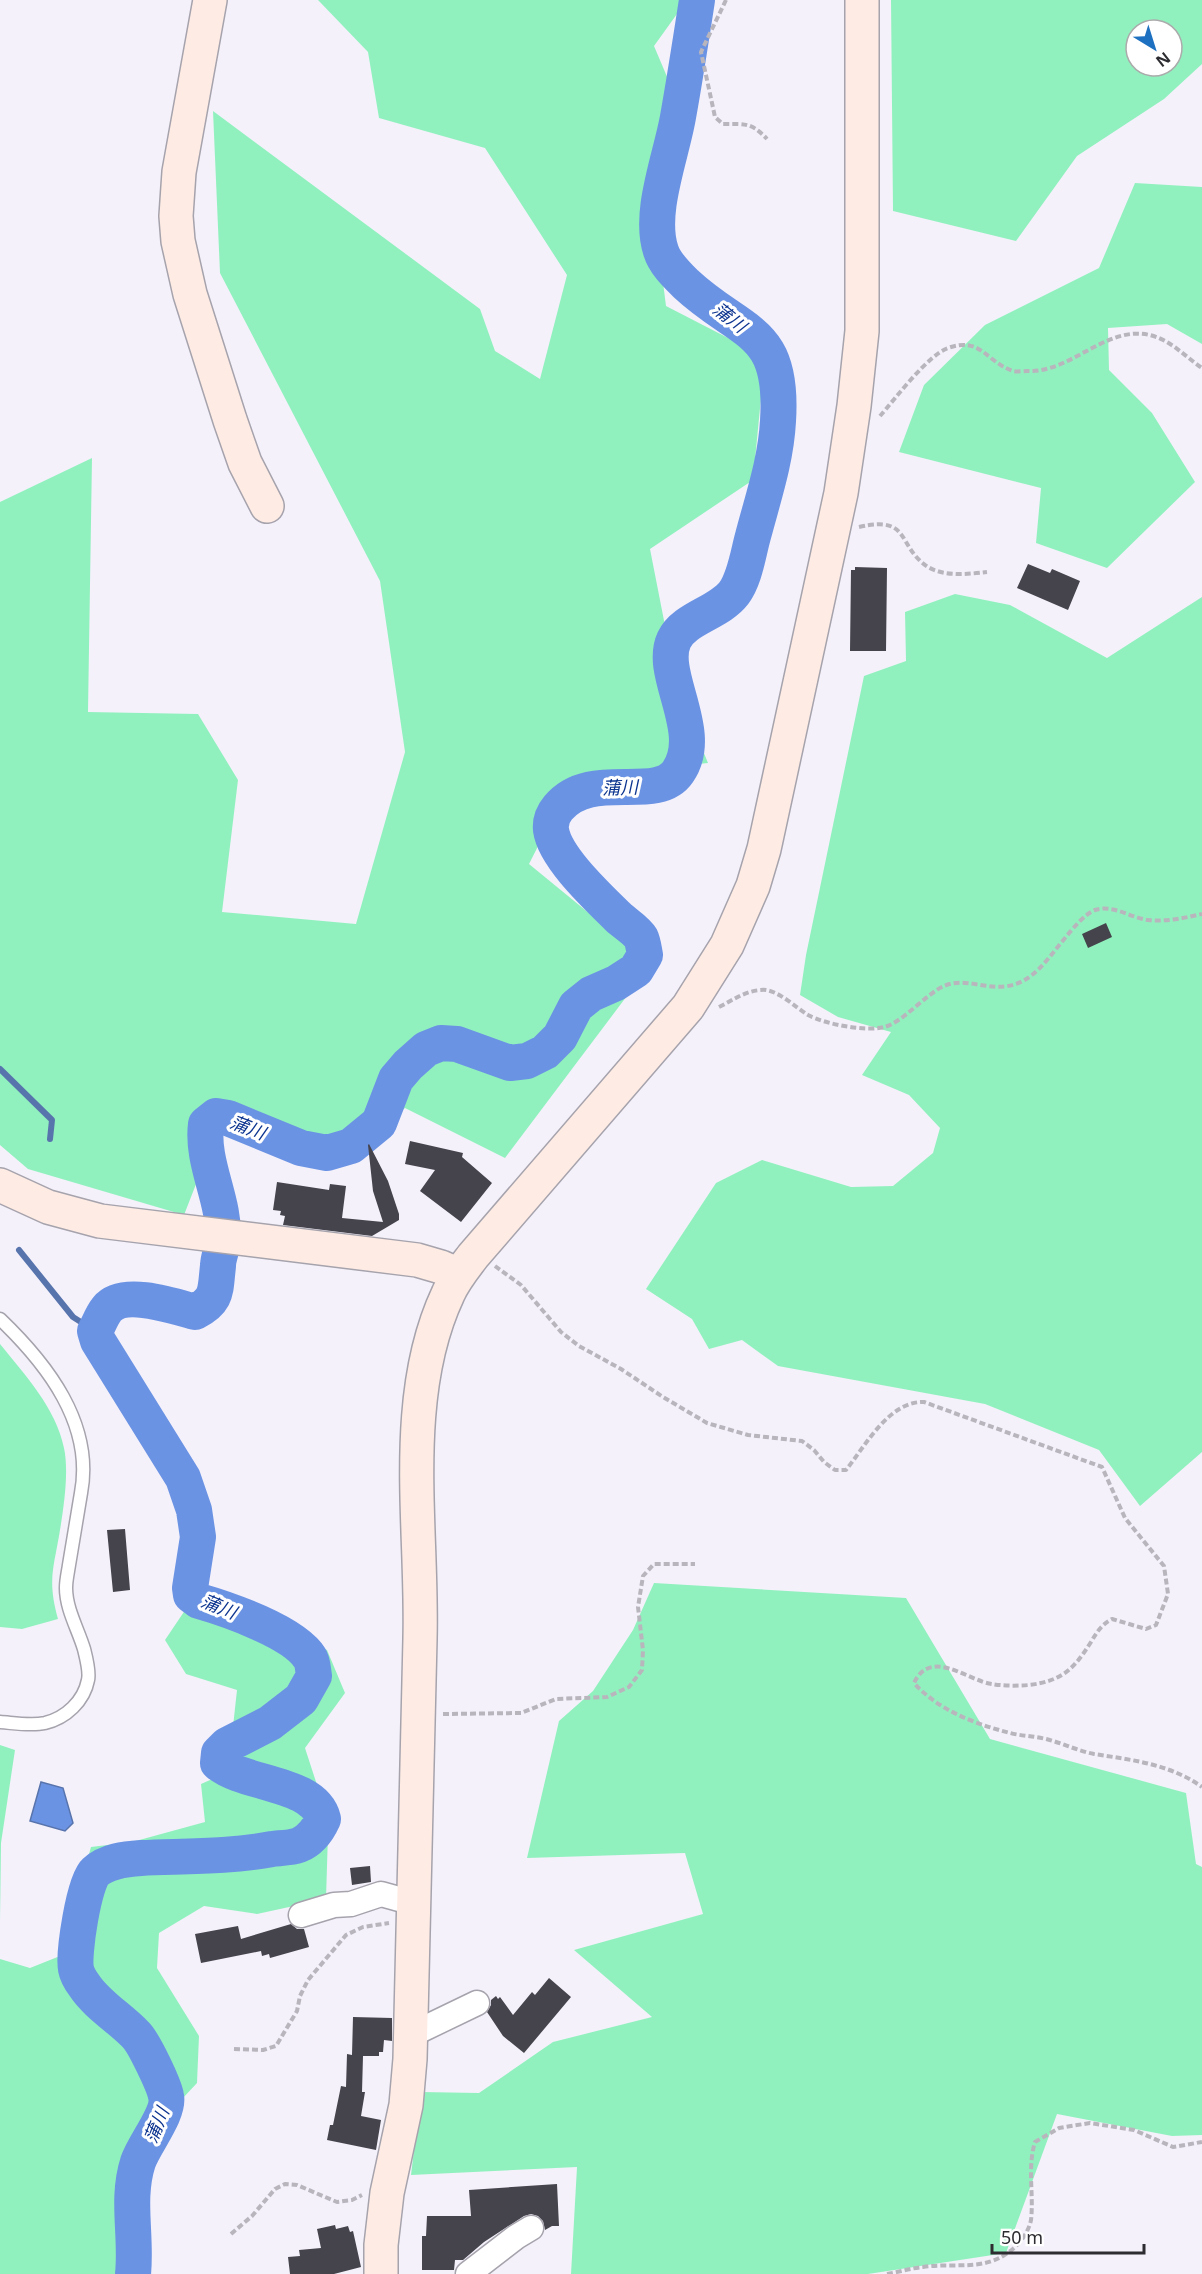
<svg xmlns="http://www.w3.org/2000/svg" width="1202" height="2274" viewBox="0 0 1202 2274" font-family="'Noto Sans','Noto Sans JP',sans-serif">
<rect width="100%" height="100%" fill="#f4f1fb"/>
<path fill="#91f1be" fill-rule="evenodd" d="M318,0h369l-33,46 25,59 -22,130 9,71 99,51 -12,123 -103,69 27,138 31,76 -135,14 -44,87 122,100 -146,194 -100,-50 -55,43 -133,-21 -33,85 -156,-46 -28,-24v-643l92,-44 -4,254 110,2 40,66 -16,132 134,12 49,-172 -25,-171 -160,-308 -7,-162 267,198 15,42 45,28 27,-104 -82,-127 -106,-30 -11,-66z
M891,0h311v64l-38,35 -87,57 -61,85 -123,-30zM1136,30h36v36h-36z
M1135,183l67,4v157l-35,-20 -59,4 1,42 43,43 43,69 -88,86 -71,-25 5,-55 -142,-36 25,-67 61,-60 114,-57z
M955,594l55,11 97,53 95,-61v855l-62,54 -41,-56 -114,-46 -207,-38 -36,-26 -33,9 -17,-30 -46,-30 70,-106 46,-23 89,27 42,-1 40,-33 7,-25 -31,-33 -47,-20 29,-43 -53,-15 -38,-22 6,-40 58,-279 42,-15 -1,-49z
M0,1344c25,31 56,64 64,104 5,23 0,58 -4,82 -6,38 -13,49 -2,89l-36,10 -22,-2z
M654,1583l252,15 84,141 196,54 10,71 6,3v268l-30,1 -115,-22 -51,139 -138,21h-297l6,-107 -166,8 10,-83 58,1 74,-51 99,-25 -78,-67 129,-36 -18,-61 -158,5 32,-137 34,-30 40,-61z
M202,1585l84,40 41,25 18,43 -40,55 13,40 10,46 -2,65 -69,15 -53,-8 -45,27 -2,35 42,68 -2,47 -44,47 -4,62 -10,79 -3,3h-136v-315l30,9 30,-12 31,-109 41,-5 73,-20 -4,-38 27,-12 9,-82 -51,-16 -21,-34z
M0,1745l15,5 -14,93 -1,78z"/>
<path fill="#6b93e3" stroke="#5874ad" stroke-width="1.5" d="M41,1782l22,6 10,35 -8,8 -35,-10z"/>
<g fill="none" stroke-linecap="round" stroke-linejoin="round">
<path stroke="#5874ad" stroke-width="6" d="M0,1069l52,51 -2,19
M19,1250l54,67 22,14"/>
<path stroke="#6b93e3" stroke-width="36" d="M133,2274c4,-38 -7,-75 5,-112 6,-18 32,-49 28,-66 -2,-11 -22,-53 -30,-61 -16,-17 -39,-30 -52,-50 -3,-4 -7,-11 -8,-16 -3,-15 8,-87 19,-97 12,-11 30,-13 46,-14 44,-2 88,-1 131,-9 8,-1 19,-1 27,-4 12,-5 19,-15 24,-26 -9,-37 -79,-34 -105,-56l1,-10 8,-8 43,-22 31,-24 13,-23c-1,-5 -1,-14 -4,-18 -16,-26 -83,-49 -111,-57l-8,-6 -1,-7 8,-51 -4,-27 -11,-32 -85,-137 -3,-10c4,-7 7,-16 12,-22 16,-20 67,-3 88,3 23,-12 20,-21 23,-46 0,-9 5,-18 5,-27 2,-39 -22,-76 -17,-115l10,-8 12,2 73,30 26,5 24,-7 28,-23 17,-44 12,-14 18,-16 15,-6 16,1 53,19 17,-2 18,-9 15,-15 16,-31 15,-12 25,-11 20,-13 9,-15c-1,-5 -2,-13 -4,-17 -4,-7 -15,-14 -22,-20 -20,-20 -64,-60 -68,-88 -1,-9 2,-16 7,-22 33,-40 98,-4 120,-36 28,-40 -20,-98 -4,-132 10,-22 45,-27 60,-47 11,-15 14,-39 19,-57 10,-38 23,-76 25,-115 6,-94 -36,-85 -92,-137 -9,-9 -21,-20 -25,-33 -13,-38 10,-94 17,-134 7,-39 13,-78 19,-117"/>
</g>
<path fill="#45434b" d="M1028,564l22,9 2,-4 28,12 -12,29 -51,-22z
M855,567l32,1 -1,83h-36l1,-81h4z
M1106,923l6,14 -24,11 -6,-14z
M410,1141l53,12 -1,4 30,26 -31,39 -41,-31 15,-21 -30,-6z
M369,1144l19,37 11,33v6l-27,16 -89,-11 2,-9 -5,-1 1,-4 -8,-1 4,-28 52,8 1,-6 16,2 -4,32 41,4 -10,-31 -5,-46z
M125,1529l5,61 -17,2 -6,-62z
M370,1866l1,16 -19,3 -2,-17z
M291,1924l6,5h7l5,18 -39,11 -1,-4 -7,2 -1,-5 -60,12 -6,-29 43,-8 3,13z
M549,1978l22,19 -47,56 -21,-17 -16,-24 4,-7v-5l5,-4 2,3 2,-2 13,18 19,-23 3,3z
M353,2017l39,1v23l-8,-1 -1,12h-4v4h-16l-1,36h3l-4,24 20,4 -5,30 -49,-10 3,-15h3l8,-39 5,1 1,-33 5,1z
M557,2184l2,42h-7l-7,4 -2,-9 -5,-5 -7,-2 -7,2 -40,26 -21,18h-8l-1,10h-32v-34h4l1,-20h44l-2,-26z
M335,2225l1,4 12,-3 2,6 3,-1 8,36 -27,7h-44l-2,-17 12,-1 -1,-6 22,-2 -4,-19z"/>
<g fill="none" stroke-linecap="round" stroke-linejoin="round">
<defs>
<path id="lane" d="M0,1319c47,45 94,105 81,174 -4,24 -8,48 -12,72 -1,7 -3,15 -3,23 0,21 12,41 18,61 2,8 6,23 4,31 -4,21 -22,38 -43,43 -14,3 -31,0 -45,-1"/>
<path id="street" d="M301,1915l33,-10 17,-1 30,-10 18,5 15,1
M411,2030h10l56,-27
M468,2274l48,-37 15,-9"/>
<path id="secondary" d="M210,0l-31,172 -3,44 2,25 12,53 40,126 15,43 22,43
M0,1185l48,22 52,14 317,39 24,7 18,8
M381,2274v-29l6,-52 19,-88 4,-46c4,-140 7,-280 10,-420 3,-111 -21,-241 28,-345 6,-14 16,-26 25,-38l215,-249 39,-62 26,-59 11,-37 77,-356 13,-87 8,-75v-331"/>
</defs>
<use href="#lane" stroke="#a6a3ad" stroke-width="15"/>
<use href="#street" stroke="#a6a3ad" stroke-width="27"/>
<use href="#secondary" stroke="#a6a3ad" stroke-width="36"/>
<path stroke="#b8b5bd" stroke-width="4" stroke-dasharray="6 3" stroke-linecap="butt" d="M726,0l-25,52 14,65 8,7c22,0 28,-2 44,15
M880,416c15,-17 48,-61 68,-68 33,-12 38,14 65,23 4,1 10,0 14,0 48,3 87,-58 138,-30 13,7 25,19 37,27
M859,527c53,-12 37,19 69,40 17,10 41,7 59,5
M719,1007c14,-7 26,-16 42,-17 15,-2 34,17 47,25 17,9 57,17 76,12 18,-4 42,-33 60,-41 27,-12 55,15 88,-11 19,-14 44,-58 63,-65 18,-6 36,8 53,10 18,2 36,-2 54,-6
M495,1266l26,19 40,47 18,14 42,23 42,28 44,26 41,12 54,6 12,9 10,12 11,8h11c20,-25 43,-69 78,-68l178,65 23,51 39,48 4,28 -12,31 -10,4 -34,-10c-11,6 -15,13 -21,23 -17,27 -29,39 -62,43 -11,1 -26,1 -37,-1 -24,-3 -61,-37 -78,-1 24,27 61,41 96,50 12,3 24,3 36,6 16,4 32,12 48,15 38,6 76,10 108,33
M443,1714l78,-1 35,-14 51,-2 22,-10 13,-17 1,-20 -5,-43 5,-31 11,-12h41
M234,2049l29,1 13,-4 21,-35 3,-15 8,-16 38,-45 17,-8 26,-4
M231,2234l21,-18 23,-27 10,-5 12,1 40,17 15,-2 10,-5
M887,2274c12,-2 24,-6 36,-7 35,-5 64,6 92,-20 7,-6 14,-17 16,-27 3,-26 -4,-52 4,-78l24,-14 31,-5 44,7 39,17 29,-5"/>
<use href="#lane" stroke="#fff" stroke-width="12"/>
<use href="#street" stroke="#fff" stroke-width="24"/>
<use href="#secondary" stroke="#feece4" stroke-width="33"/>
</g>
<g text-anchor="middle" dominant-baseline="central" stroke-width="6" stroke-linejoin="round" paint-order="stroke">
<g font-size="18" font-style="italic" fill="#0d3590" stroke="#fff">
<text transform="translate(730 317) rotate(38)">蒲川</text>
<text transform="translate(620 787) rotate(-2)">蒲川</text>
<text transform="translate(248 1127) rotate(21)">蒲川</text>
<text transform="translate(219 1606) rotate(22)">蒲川</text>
<text transform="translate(156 2125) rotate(-68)">蒲川</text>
</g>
</g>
<g transform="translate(1154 48) rotate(142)"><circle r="28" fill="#ffffff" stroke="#ababac" stroke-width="1.5"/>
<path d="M0-4.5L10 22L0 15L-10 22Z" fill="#1e71c0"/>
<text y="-9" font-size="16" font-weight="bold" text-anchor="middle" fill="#2d2c30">N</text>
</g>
<path d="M992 2244v9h152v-9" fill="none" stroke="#2d2c30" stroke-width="3"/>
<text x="1001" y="2244" font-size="18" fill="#2d2c30" stroke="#ffffff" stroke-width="4.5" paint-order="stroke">50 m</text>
</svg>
